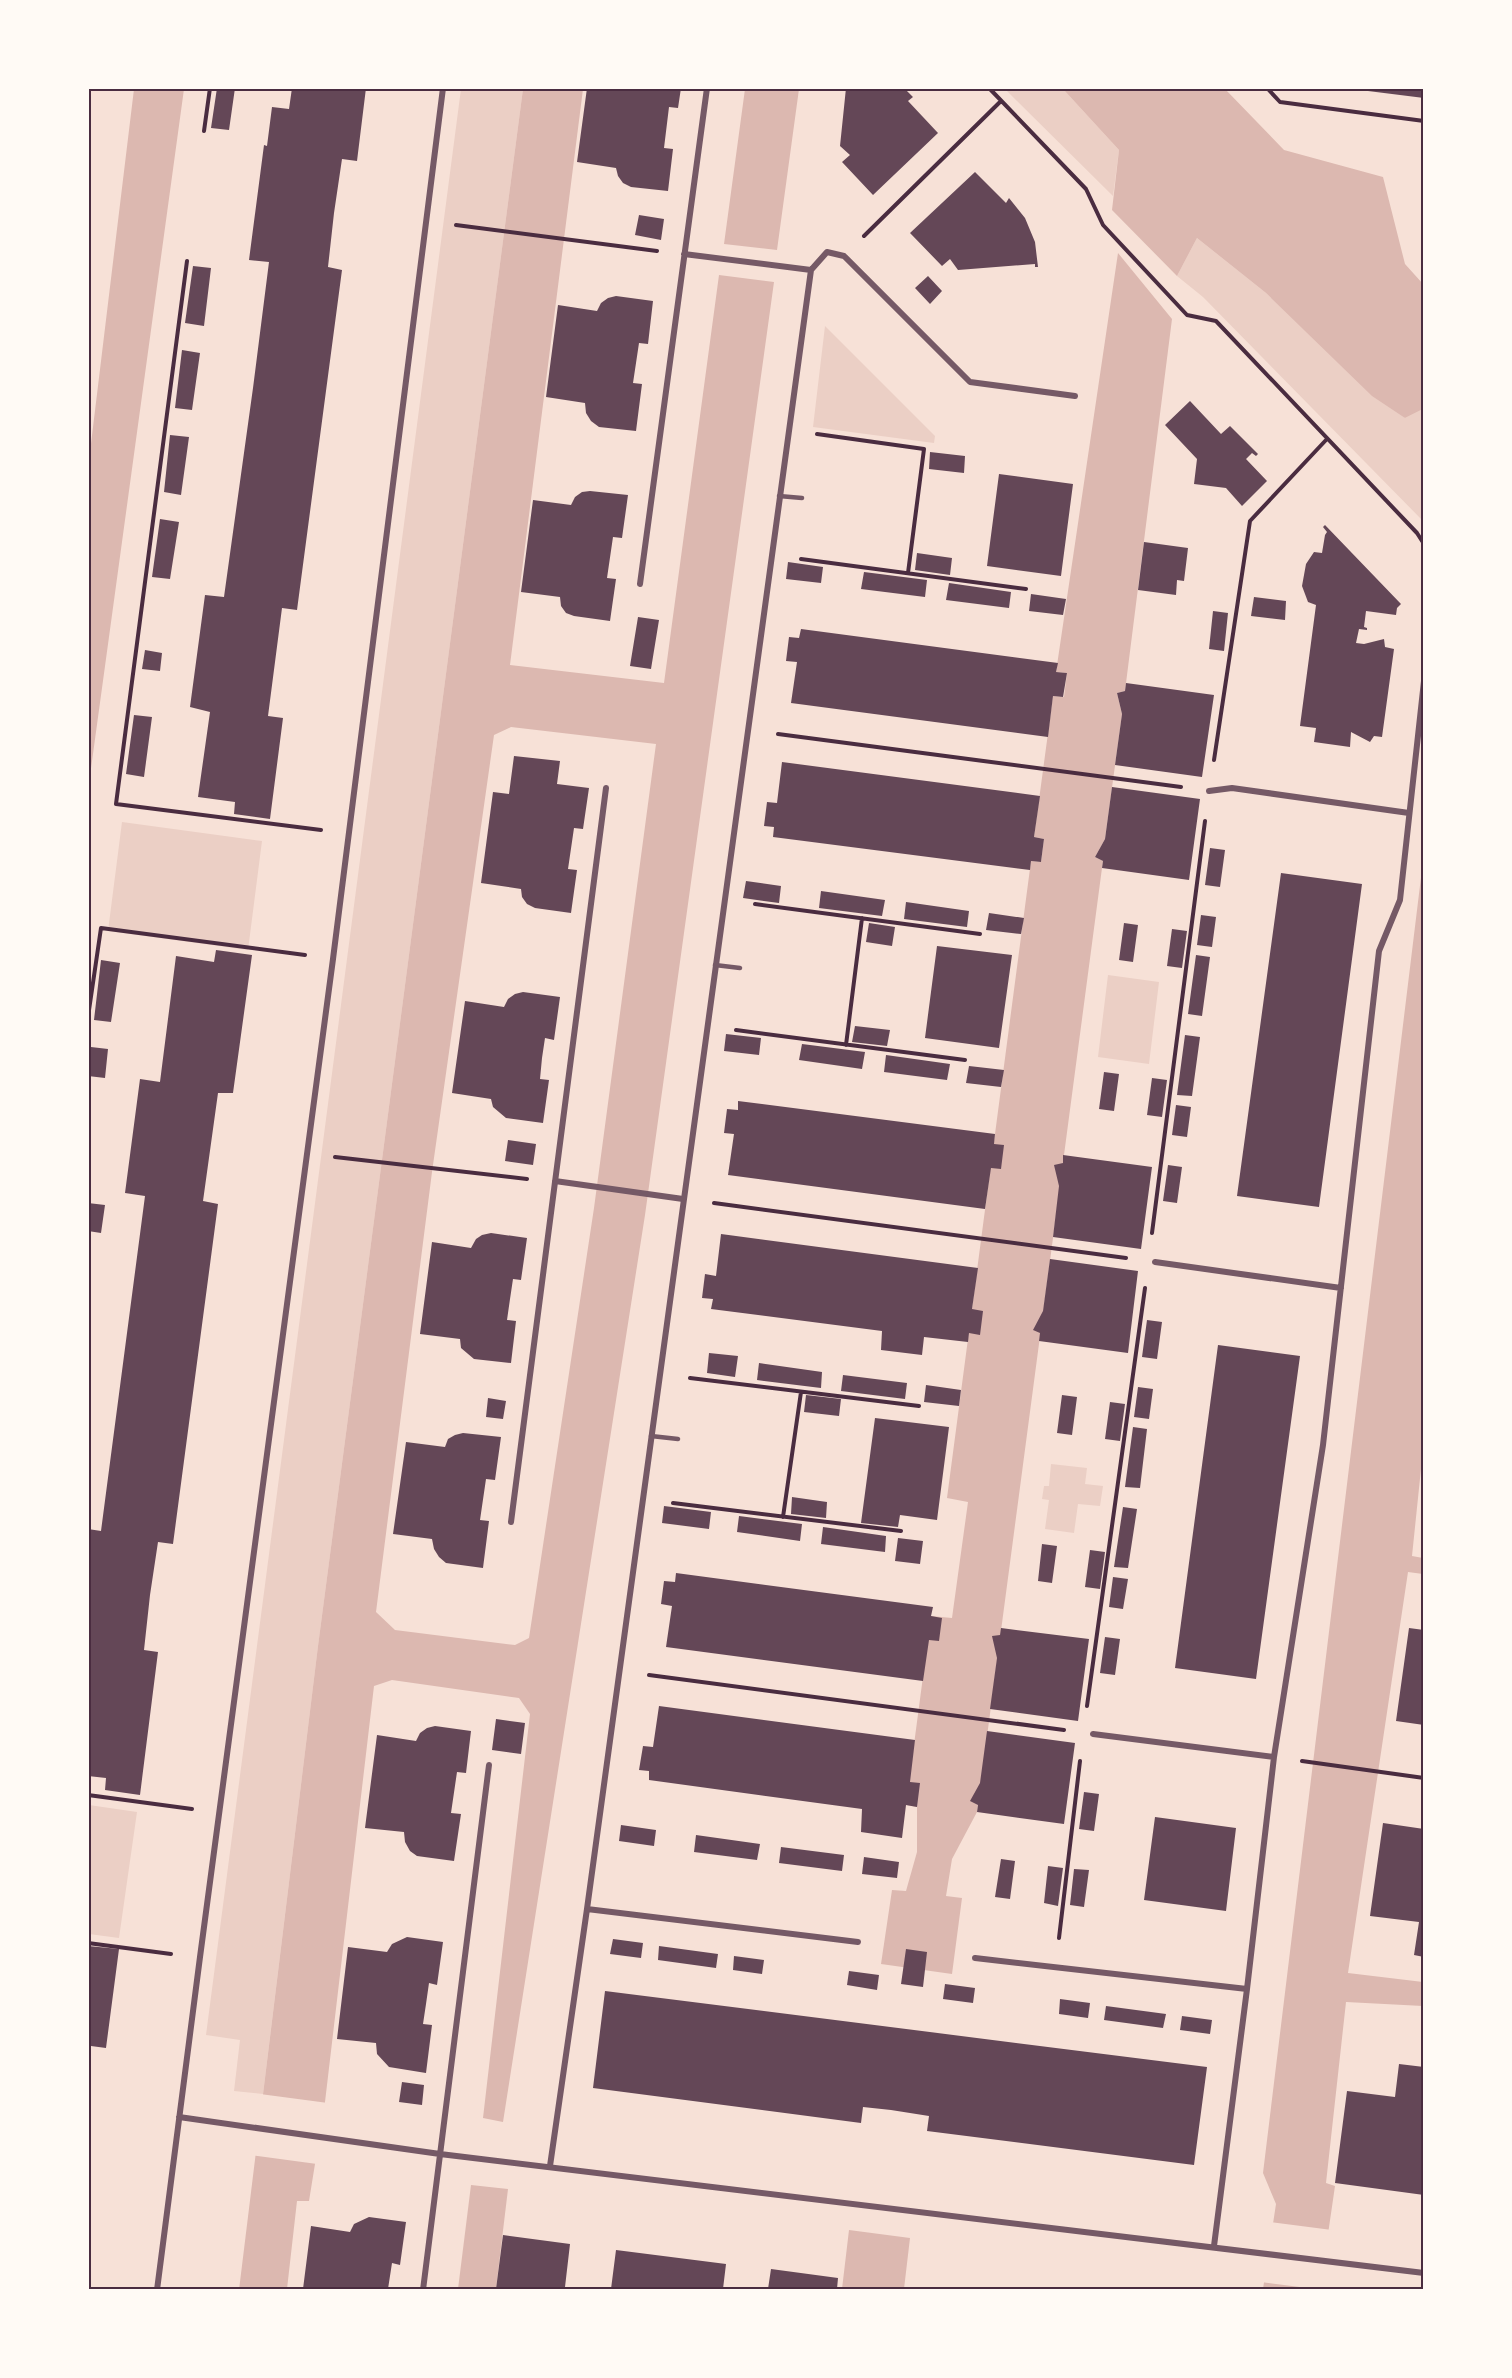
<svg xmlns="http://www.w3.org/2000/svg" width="1512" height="2378" viewBox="0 0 1512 2378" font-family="'Noto Sans',sans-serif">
<rect width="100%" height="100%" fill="#f7e1d7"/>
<path fill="#ebcfc5" d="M461,89h62l-205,1557 -55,448 -29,-3 6,-51 -34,-5z
M1005,89h58l56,61 -6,46z
M1197,238l69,55 139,125 18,-9v112l-220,-224 -26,-21z
M825,326l110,110 -1,7 -121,-16z
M122,822l140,19 -14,109 -140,-19z
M1108,975l51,7 -10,82 -51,-7z
M1051,1464l36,4 -2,16 18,2 -3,20 -22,-2 -4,29 -29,-4 4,-29 -7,-1 2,-13h5z
M89,1805l48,7 -18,126 -30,-4z"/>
<path fill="#dcb8b0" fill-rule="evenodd" d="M134,89h50l-95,694v-323z
M523,89h60l-73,576 154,18 55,-408 55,7 -129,933 -142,907 -20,-4 47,-404 -11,-16 -127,-18 -18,6 -49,416 -16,99h-12l-10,88 -48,1 79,-644zM511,727l145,17 -62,464 -65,430 -14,7 -120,-15 -19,-18 56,-440 62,-437z
M745,89h54l-22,161 -53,-6z
M1063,89h162l59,61 99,27 22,87 18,20v125l-18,9 -33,-22 -106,-103 -69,-55 -20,38 -65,-66 7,-60z
M1118,253l54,66 -47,372 -8,2 5,21 -17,125 -10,18 8,4 -1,7 -125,944 -25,47 -6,37 16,2 -10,76 -71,-10 11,-74 14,1 11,-39v-45l-11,-2 25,-189 21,2 16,-116 -21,-4 84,-637 10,1 3,-23 -10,-2 19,-141 11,1 3,-24 -11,-1z
M1423,861l1,579 -12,116 11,2v16l-15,-2 -60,401 75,9v24l-77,-4 -20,181 9,3 -15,103h-57l13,-85 -13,-31z
M471,2185l37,4 -12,100h-38z
M849,2230l61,8 -6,51h-62z"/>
<path fill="#f7e1d7" d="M260,2094l68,9 -11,61 -66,-9z
M1270,2222l62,8 -9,60 -62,-8z"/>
<path fill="#644757" d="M217,88h18l-6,42 -18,-2z
M292,88h74l-9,73 -15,-2 -8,54 -6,54 14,3 -45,340 -15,-2 -14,108 15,2 -13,101 -36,-5 1,-12 -37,-5 12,-85 -20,-5 15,-112 19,2 29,-209 16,-126 -20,-2 15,-115 3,1 5,-39 17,2z
M587,88h94l-3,20 -9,-1 -5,41 9,1 -5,42 -37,-4 -8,-4 -5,-7 -2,-8 -39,-6z
M846,88h58l9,9 -5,4 30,32 -65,62 -31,-33 8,-7 -10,-9z
M1360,88h64v10l-64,-8z
M975,172l31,31 3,-5 16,20 10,24 3,25h-3v-3l-77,6 -8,-11 -8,7 -32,-33z
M639,215l25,4 -3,21 -26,-5z
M193,266l18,2 -7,58 -19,-3z
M928,276l14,15 -12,13 -15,-16z
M616,296l37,5 -5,43 -9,-1 -6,40 9,1 -6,47 -37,-4 -8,-6 -5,-8 -1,-10 -39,-6 12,-92 39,6 4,-8 7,-5z
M182,350l18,3 -8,57 -17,-2z
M1190,401l31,33 9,-8 28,28 -2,2 -4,-3 -6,6 21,22 -25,25 -16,-18 -32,-4 3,-25 -32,-34z
M170,435l19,2 -8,58 -17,-3z
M930,452l35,4 -1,17 -35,-4z
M999,474l74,10 -12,92 -74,-10z
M590,491l38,4 -6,43 -9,-1 -6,41 9,1 -6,42 -36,-5 -8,-3 -5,-7 -1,-9 -39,-5 12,-92 38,5 4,-8 7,-5z
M160,519l19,3 -9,57 -18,-2z
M1325,525l76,79 -4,4 -1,7 -30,-4 -2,16 3,1v2l-8,-1 -3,14 8,1 20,-5 1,8 9,2 -12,88 -8,-1 -4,6 -19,-10 -1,15 -36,-5 2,-14 -16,-2 16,-121 -8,-3 -6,-16 4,-22 8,-12 8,1 3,-18 2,-3 -4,-5z
M1144,542l44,6 -4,33 -7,-1 -1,15 -38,-5z
M917,553l35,5 -2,17 -35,-5z
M788,562l35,5 -2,16 -35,-4z
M864,572l63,8 -2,17 -64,-8z
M949,583l62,9 -2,16 -63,-8z
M1031,594l35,5 -3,16 -34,-4z
M1254,597l32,4 -1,19 -34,-4z
M1213,611l15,2 -4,38 -15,-2z
M638,617l21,3 -8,49 -21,-3z
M801,629l257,34 -2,9 11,1 -4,24 -10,-1 -5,41 -257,-34 6,-41 -11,-1 3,-24 10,1z
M145,650l17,3 -2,18 -18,-2z
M1126,683l88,12 -12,82 -87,-12 7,-51 -5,-21 8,-2z
M134,715l18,2 -8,60 -18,-3z
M514,756l46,5 -3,23 32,4 -6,41 -9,-1 -6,41 9,1 -6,43 -36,-5 -8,-4 -5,-7 -1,-8 -40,-6 12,-91 16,2z
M782,762l258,34 -6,41 10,2 -3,23 -10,-1 -1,9 -257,-33 1,-10 -10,-1 3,-24 10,1z
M1112,787l88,12 -11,81 -87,-12 1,-7 -8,-4 10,-18z
M1210,848l15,2 -5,37 -15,-2z
M1281,873l81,11 -43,323 -82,-11z
M746,881l35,5 -2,17 -36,-5z
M821,891l64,9 -3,16 -63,-8z
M906,902l63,9 -2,16 -63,-8z
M989,913l35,5 -3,16 -35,-4z
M1201,915l15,2 -4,30 -15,-2z
M869,923l26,4 -3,19 -26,-4z
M1124,923l14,2 -5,37 -14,-2z
M1172,929l15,2 -5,37 -15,-2z
M937,946l75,9 -13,93 -74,-10z
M216,950l36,5 -19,138h-15l-15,108 15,3 -45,340 -15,-2 -8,53 -6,55 14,2 -18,143 -35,-5 1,-12 -18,-2v-247l13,2 44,-335 -20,-3 15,-114 20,3 16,-126 38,6z
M1196,955l14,2 -8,59 -14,-2z
M101,960l19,3 -9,59 -17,-2z
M523,992l37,5 -6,43 -9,-2 -3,20 -2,21 9,1 -6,43 -37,-5 -13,-11 -2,-8 -39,-6 13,-92 39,6 4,-8 7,-5z
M855,1026l35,4 -3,16 -35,-4z
M726,1034l35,4 -2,17 -35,-4z
M1185,1035l15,2 -8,59 -15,-1z
M802,1044l63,8 -3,17 -63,-9z
M91,1047l17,2 -3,29 -17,-2z
M886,1055l64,9 -3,16 -63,-8z
M969,1066l35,4 -3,17 -35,-4z
M1104,1072l15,2 -5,37 -15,-2z
M1152,1078l15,2 -5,37 -15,-2z
M738,1101l257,33 -1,10 10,1 -3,24 -10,-1 -6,41 -257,-34 6,-41 -10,-1 3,-24 11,1z
M1176,1105l15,2 -4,30 -15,-2z
M508,1140l28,4 -3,21 -28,-4z
M1063,1155l89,12 -11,82 -88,-12 6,-51 -5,-21 9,-2z
M1168,1165l14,2 -5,36 -14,-2z
M88,1203l17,2 -4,28 -13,-2z
M491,1233l36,5 -6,42 -8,-1 -3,20 -3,21 9,1 -5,42 -37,-4 -13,-11 -1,-9 -40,-5 12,-92 39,6 5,-9 6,-4z
M721,1234l257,34 -6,41 11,2 -3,24 -11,-2 -1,9 -44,-5 -2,18 -41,-5 1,-19 -171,-22 2,-10 -11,-1 3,-24 11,2z
M1050,1259l88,12 -10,82 -89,-12 1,-8 -7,-3 10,-19z
M1147,1320l15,2 -5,37 -15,-2z
M1218,1345l82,11 -44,323 -81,-11z
M709,1353l29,3 -3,21 -28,-4z
M759,1363l63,9 -1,16 -64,-8z
M843,1375l64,8 -2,16 -64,-8z
M926,1385l35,5 -2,16 -35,-4z
M1138,1387l15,2 -4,30 -15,-2z
M806,1395l35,4 -2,17 -35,-4z
M1062,1395l15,2 -5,38 -15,-2z
M488,1398l18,3 -3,18 -17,-2z
M1110,1402l15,2 -5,37 -15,-2z
M875,1418l74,9 -12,93 -37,-5 -2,12 -37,-4z
M1133,1427l14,2 -7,59 -15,-1z
M463,1433l38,4 -6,43 -9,-1 -6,41 9,1 -6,47 -37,-5 -7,-6 -5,-8 -2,-10 -39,-5 13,-92 39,5 3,-8 7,-4z
M792,1497l35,5 -1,16 -35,-4z
M664,1506l47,6 -2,17 -47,-6z
M1123,1507l14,2 -9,59 -14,-1z
M739,1516l63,8 -2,17 -63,-9z
M823,1527l63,9 -1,16 -64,-8z
M898,1538l25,3 -3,23 -25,-3z
M1042,1544l15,2 -5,37 -14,-2z
M1090,1550l15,2 -5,37 -15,-2z
M676,1573l257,34 -2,9 11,2 -3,23 -10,-1 -6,41 -257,-34 6,-41 -11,-2 3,-23 11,1z
M1113,1577l15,2 -5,30 -14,-2z
M1001,1628l88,11 -11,82 -88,-12 7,-51 -5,-22 8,-1z
M1409,1628l15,2v95l-28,-4z
M1105,1637l15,2 -5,36 -15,-2z
M659,1706l256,34 -5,42 10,1 -3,24 -11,-2 -4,33 -41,-6 1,-23 -213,-29v-9l-10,-1 4,-24 10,1z
M496,1719l29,4 -4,31 -29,-4z
M435,1726l36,5 -5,42 -9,-1 -6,41 10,1 -7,47 -37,-5 -7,-5 -5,-9 -1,-10 -39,-4 12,-93 39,6 4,-8 7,-5z
M987,1731l88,12 -11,81 -87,-12 1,-7 -8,-4 10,-18z
M1084,1792l15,2 -5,37 -15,-2z
M1155,1817l81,11 -10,83 -82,-11z
M1383,1823l41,6v128l-10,-2 5,-33 -49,-6z
M621,1825l35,5 -2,16 -35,-5z
M696,1835l64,9 -3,16 -63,-8z
M781,1847l63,8 -2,16 -63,-8z
M864,1857l35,5 -2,16 -35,-4z
M1001,1859l14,2 -5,38 -15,-2z
M1048,1866l15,2 -5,38 -14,-3z
M1074,1869l15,1 -5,37 -14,-2z
M407,1937l36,5 -6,43 -8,-2 -3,21 -3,20 9,1 -6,48 -37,-6 -12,-13 -1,-11 -39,-4 11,-92 39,5 5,-8z
M613,1939l30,4 -2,15 -31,-4z
M88,1946l31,3 -13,99 -15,-2 -1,6z
M659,1946l59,8 -2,14 -58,-8z
M906,1949l21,3 -4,35 -22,-3z
M734,1956l30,4 -2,14 -29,-4z
M849,1971l30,4 -2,15 -30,-5z
M945,1984l30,4 -2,15 -30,-4z
M605,1991l602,76 -13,98 -267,-34 2,-15 -38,-6 -28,-3 -2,16 -268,-35z
M1060,1999l30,4 -2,15 -29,-4z
M1106,2006l60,8 -3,14 -59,-8z
M1182,2016l30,4 -2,14 -30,-4z
M1399,2064l25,3v128l-89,-12 12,-92 48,6z
M402,2082l22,3 -2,20 -23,-3z
M369,2217l37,5 -6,43 -8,-2 -4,26h-85l8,-63 39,6 4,-8z
M503,2235l67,9 -5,43 6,2h-75z
M616,2250l110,14 -3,25h-112z
M771,2269l67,9 -1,11h-69z"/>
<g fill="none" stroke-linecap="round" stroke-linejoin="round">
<path stroke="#4a2c40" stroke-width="4" d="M989,88l97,101 17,36 84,90 29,6 201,212 7,11
M1267,88l13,14 144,19
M204,131l6,-43
M456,225l201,26
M864,236l137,-135
M187,261l-71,543 205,26
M817,434l107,15 -16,124
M801,559l225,30
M778,734l403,53
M1214,760l36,-239 76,-81
M755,904l225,30
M88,1017l13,-89 204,27
M736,1030l229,30
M846,1045l16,-127
M335,1157l192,22
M714,1203l412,55
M1152,1233l53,-412
M690,1378l229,28
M673,1503l228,28
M783,1517l18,-125
M649,1675l415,55
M1087,1706l58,-418
M1302,1761l122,17
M88,1795l104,14
M1059,1938l21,-177
M88,1943l83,11"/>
<path stroke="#755966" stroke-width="4.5" d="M779,496l23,2
M715,965l25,3
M651,1436l27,3"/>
<path stroke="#755966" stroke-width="6" d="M684,254l127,16
M640,584l67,-496
M1209,791l23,-3 177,25
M555,1181l128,18
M1155,1262l186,26
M511,1522l95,-734
M1093,1734l181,23
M587,1909l271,33
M975,1958l272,31
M179,2117l261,37 984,119
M550,2166l37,-257 224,-1639 16,-18 17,4 126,126 105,14
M1214,2246l33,-257 27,-232 49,-312 56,-494 21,-51 24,-219
M157,2290l43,-333 133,-998 110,-871
M423,2290l66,-525"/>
</g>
<rect width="1512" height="2378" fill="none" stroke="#fffaf5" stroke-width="180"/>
<rect x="90" y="90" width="1332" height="2198" fill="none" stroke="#4a2c40" stroke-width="2"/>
</svg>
